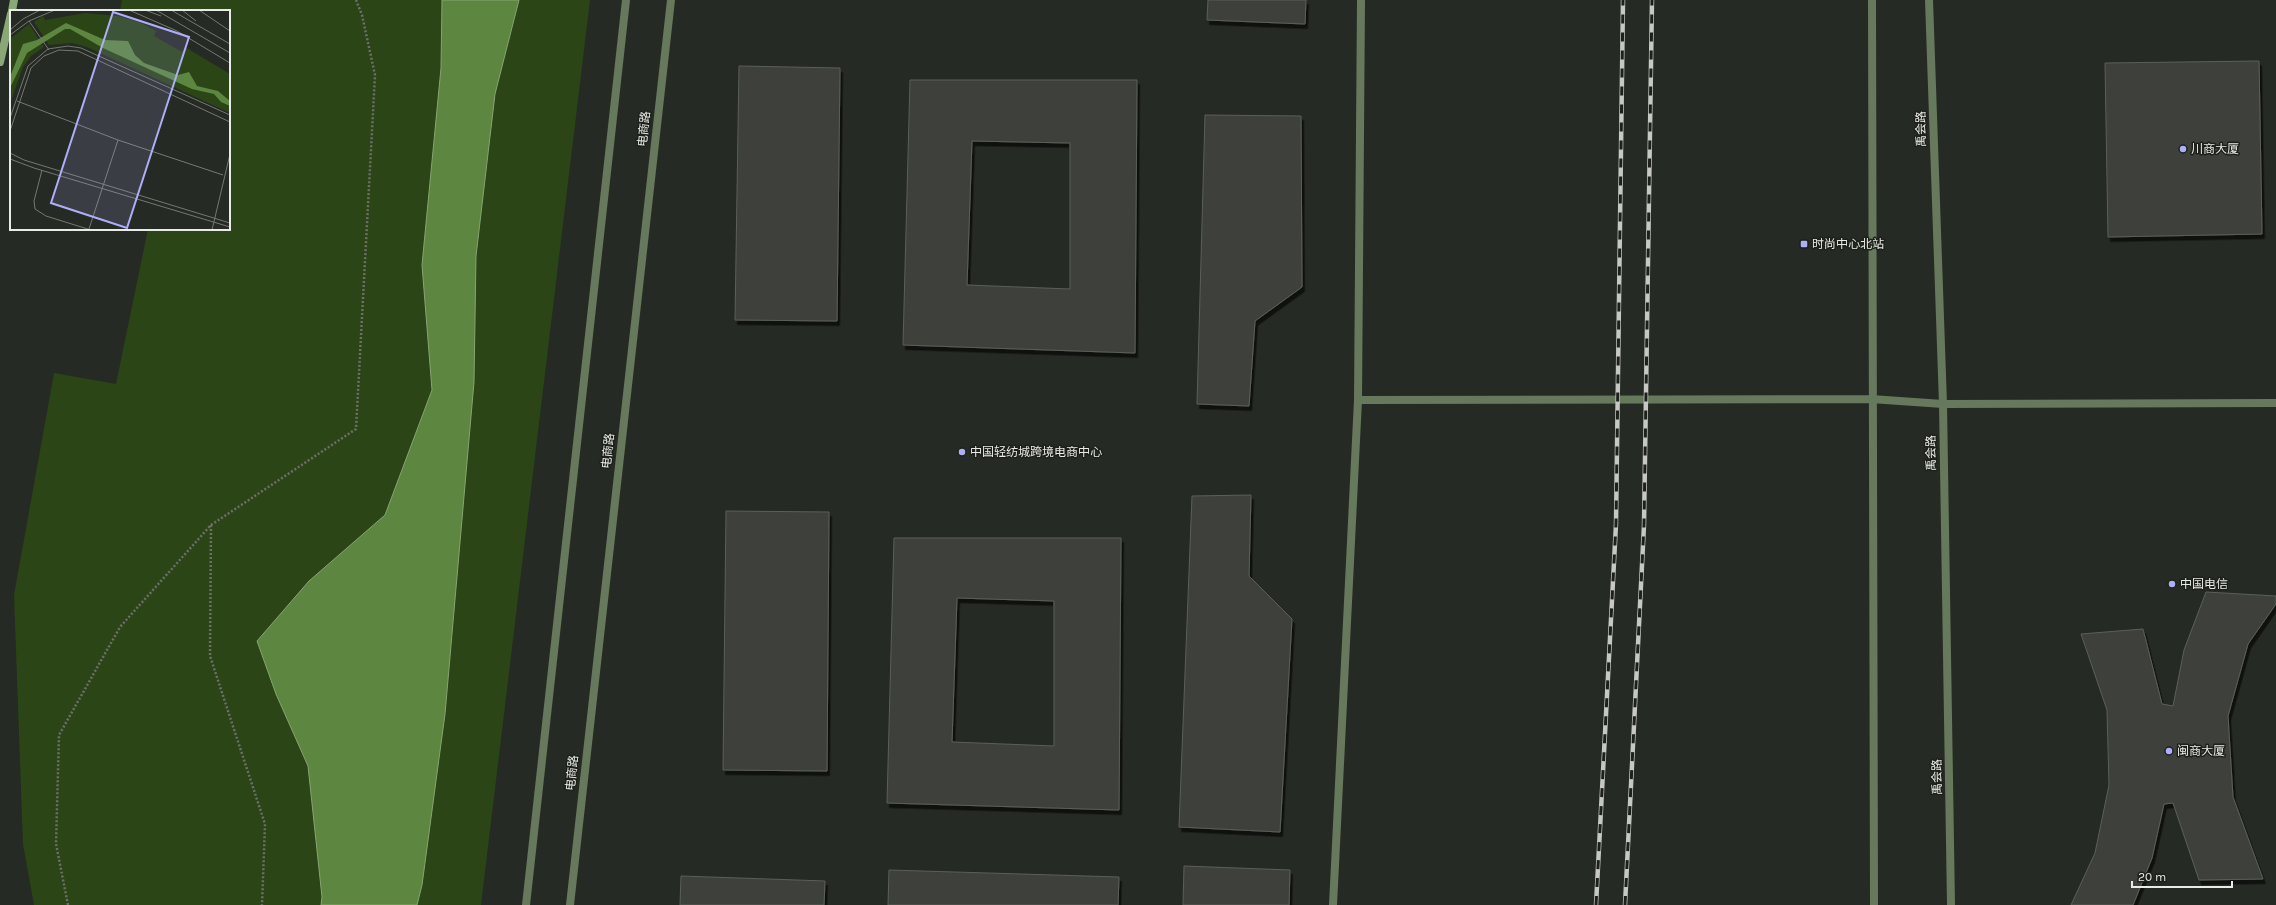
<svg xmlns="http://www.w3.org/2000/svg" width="2276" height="905" viewBox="0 0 2276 905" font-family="Karla,'Noto Sans SC',sans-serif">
<defs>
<filter id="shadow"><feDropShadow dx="2.5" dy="4.5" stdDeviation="0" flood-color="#0009"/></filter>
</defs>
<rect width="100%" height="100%" fill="#262a24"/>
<path fill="#2b4517" d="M122,0h468l-109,905h-447l-11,-61 -9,-249 40,-222 62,11 32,-155h81v-218h-109z"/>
<path fill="#5d8641" stroke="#87a472" d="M442,0h77l-24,94 -19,162 -2,126 -29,332 -23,171 -5,20h-96l1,-8 -14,-131 -32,-72 -19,-53 52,-60 76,-66 47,-125 -10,-125 19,-197z"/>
<path fill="#3c413a" stroke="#5b6058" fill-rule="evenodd" filter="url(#shadow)" d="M1208,0h98l-1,24 -98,-4z
M2259,61l3,173 -154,3 -3,-174z
M739,66l101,2 -3,253 -102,-1z
M910,80h227l-2,273 -232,-8zM972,141l98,2v146l-103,-4z
M1205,115l96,1 1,171 -47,34 -6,85 -52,-2z
M1251,495l-2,81 43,43 -12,213 -101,-5 13,-331z
M726,511l103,1 -2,259 -104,-1z
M894,538h227l-2,272 -232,-7zM957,598l97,3v145l-102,-4z
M2206,592l70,4v8l-28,40 -20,72 5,81 30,82 -64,1 -26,-77 -9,1 -12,54 -19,47h-62l24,-52 14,-68 -2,-75 -26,-76 62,-5 19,75 11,2 11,-56z
M1184,866l106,4 -1,35h-106z
M889,870l230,7 -1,28h-230z
M681,876l144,5 -1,24h-144z"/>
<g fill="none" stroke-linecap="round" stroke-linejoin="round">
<path stroke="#6c6f6a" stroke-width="2.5" stroke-dasharray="2 2" stroke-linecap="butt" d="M211,525l-1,131 55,168 -3,81
M68,905l-12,-61 3,-109 61,-108 91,-102 145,-96 19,-354 -13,-60 -6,-15"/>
<path stroke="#67795c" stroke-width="8" d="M1872,0l2,905
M1929,0l14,404 8,501
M1358,400l513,-1 72,5 333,-1
M526,905l100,-905
M570,905l101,-905
M1333,905l25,-505 3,-400"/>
<path stroke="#8aa778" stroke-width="8" d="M12,11l2,-11
M0,62l11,-48"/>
<defs>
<path id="rail" d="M1596,905l20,-381 7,-524
M1625,905l19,-380 8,-525"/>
</defs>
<use href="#rail" stroke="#c5c8c3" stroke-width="4.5"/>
<use href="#rail" stroke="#1d211a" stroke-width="3" stroke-dasharray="9" stroke-linecap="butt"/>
</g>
<g fill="#aeaefa" stroke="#1d211a" stroke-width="1.5">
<circle cx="2183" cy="149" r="4"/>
<rect x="1800" y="240" width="8" height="8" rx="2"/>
<circle cx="962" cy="452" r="4"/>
<circle cx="2172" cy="584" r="4"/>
<circle cx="2169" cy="751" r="4"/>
</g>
<g text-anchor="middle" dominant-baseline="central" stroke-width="3" stroke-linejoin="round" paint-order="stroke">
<g font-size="12" fill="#e8ebe6" stroke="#1d211a">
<text transform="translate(644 129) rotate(-84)">电商路</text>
<text transform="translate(1921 129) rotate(-91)">禹会路</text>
<text transform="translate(608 451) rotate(-84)">电商路</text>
<text transform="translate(1931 453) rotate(-91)">禹会路</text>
<text transform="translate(572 773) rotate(-84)">电商路</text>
<text transform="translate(1937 777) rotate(-91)">禹会路</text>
</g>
<g font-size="12" fill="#e8ebe6" stroke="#1d211a" text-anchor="start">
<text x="2191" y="149">川商大厦</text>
<text x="1812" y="244">时尚中心北站</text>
<text x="970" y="452">中国轻纺城跨境电商中心</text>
<text x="2180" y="584">中国电信</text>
<text x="2177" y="751">闽商大厦</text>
</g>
</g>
<g transform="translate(10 10)">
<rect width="220" height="220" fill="#262a24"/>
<path d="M75,3l33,3 21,6 17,9 -2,5 28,16 3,-5 45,27v39l-143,-66 -15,-4 -23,2 -15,-23 9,-6 2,4zM19,14l15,23 -13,9 -8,11 -13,37v-65z" fill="#2b4517"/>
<path d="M56,13l39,17 23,1 7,14 9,8 34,12 11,-3 8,14 21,5 12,10v5l-9,-4 -7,-8 -22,-5 -89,-41 -33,-19h-5l-38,24 -17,35v-11l13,-33 14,-4z" fill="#5d8641"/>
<path fill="none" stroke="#747772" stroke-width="1" d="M119,0l48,21 53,32M135,0l16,6M146,0l74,43M161,0l59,34M172,0l14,11M189,0l31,21M19,11l20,29M0,20l13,-11 17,-9M0,25l19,-14 26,-11M7,91l101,39 105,35M0,108l18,-52 20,-17 20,-3 13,2 149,67M0,121l21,-63 13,-12 15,-6 19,1 152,71M0,143l14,7 206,63M0,149l24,9 196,59M32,160l-8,31 1,8 11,7 45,14M79,219l29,-89M202,220l18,-76"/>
<path fill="#aeaefa" fill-opacity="0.15" stroke="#aeaefa" stroke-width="2" d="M103,2l76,25 -62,191 -76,-25z"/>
<rect width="220" height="220" fill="none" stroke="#e8ebe6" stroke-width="2"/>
</g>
<path d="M2132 881v6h100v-6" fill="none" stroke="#e8ebe6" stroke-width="2"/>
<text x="2138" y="881" font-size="12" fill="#e8ebe6" stroke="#1d211a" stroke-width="3" paint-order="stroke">20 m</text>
</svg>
